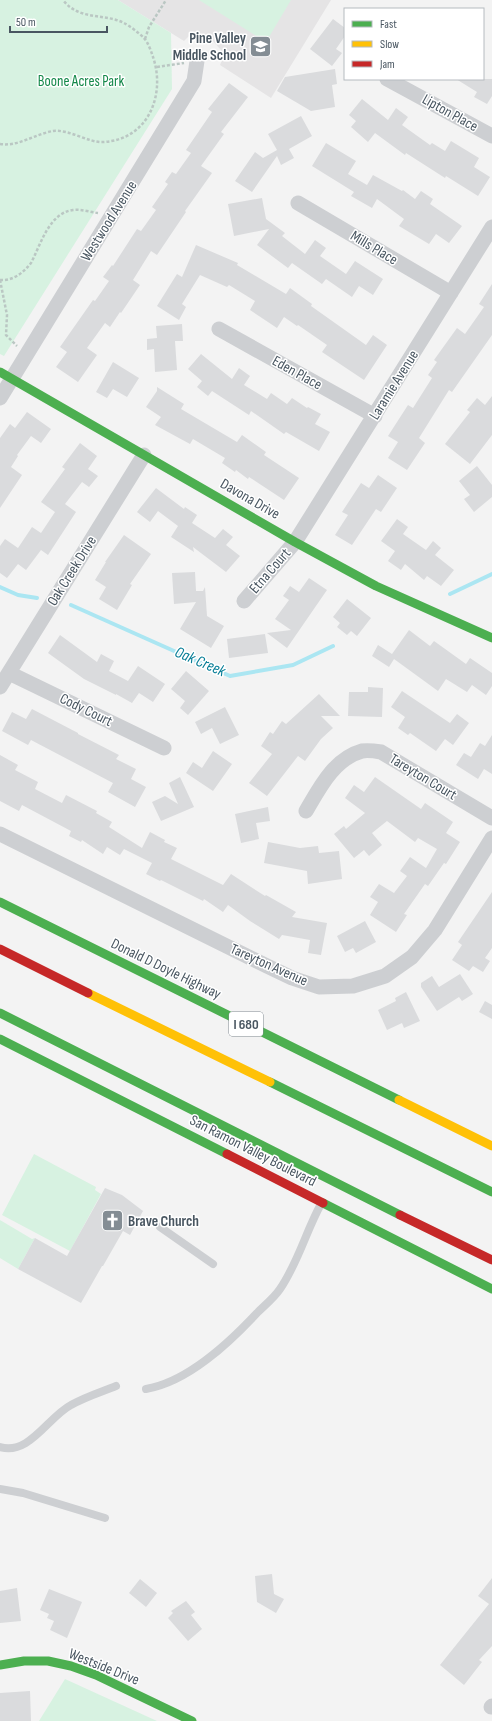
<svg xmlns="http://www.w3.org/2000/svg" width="492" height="1721" viewBox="0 0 492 1721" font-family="'Sofia Sans Condensed',sans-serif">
<rect width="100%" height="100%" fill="#f3f3f3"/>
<path fill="#e5e4e5" d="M118,0h213l-60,98 -51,-33 3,-7 -2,-8 -11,-12 -13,-4 -8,2 -5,5z"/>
<path fill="#d7f2e1" d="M0,0h118l53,33 1,56 -168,267 -4,-2z
M199,0h92l-25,42z
M34,1154l62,33 -1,3 6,4 -31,57 -68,-36z
M0,1220l32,19 3,-1 -17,31 -18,-11z
M65,1679l92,42h-118z"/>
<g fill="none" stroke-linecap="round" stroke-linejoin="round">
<path stroke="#abe6f2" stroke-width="4" d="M0,587l18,8 19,3
M450,594l42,-20
M71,605l159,71 63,-11 40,-19"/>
</g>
<path fill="#dadbdd" d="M333,19l12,9v8l-9,13 6,4 -10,13 -22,-17z
M335,69l2,15 -5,1 3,22 -24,4 -34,-20 8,-14z
M456,79h36v17l-5,8 -13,-7 3,-5z
M229,83l19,14 -27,35 3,2 -23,32 11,7 -27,38 1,1 -29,43 -6,-4 -18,29 7,5 -19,28 -1,-1 -10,15 -5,-4 -18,25 10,7 -19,27 -22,-15 11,-15 -7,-5 33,-47 2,1 14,-20 -6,-4 9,-12 1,1 24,-37 4,2 15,-21 -4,-3 16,-23 -3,-2 7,-10 4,2 15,-21 -5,-3 26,-38 -4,-3z
M362,99l26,21 8,-12 12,9 -6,8 28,20 2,-2 13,8 6,-10 28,17 -5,9 16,10 -12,19 -32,-20 -1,2 -39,-25 -1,2 -30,-22 -7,9 -17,-15 5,-6 -7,-6z
M301,116l11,20 -23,13 5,9 -13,7 -4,-9 -25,36 -17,-11 20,-29 8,6 14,-8 -9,-16z
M326,143l30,18 -8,13 19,11 6,-10 29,16 1,-1 12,9 6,-8 12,8 -3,5 32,22 -13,17 -13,-9 -7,10 -30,-18 5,-7 -27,-20 -5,9 -21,-12 3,-4 -42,-26z
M262,198l4,21 19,14 -3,3 23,18 10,-14 11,8 -6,8 26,18 9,-13 28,18 -10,16 -14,-9 -7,11 -26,-18 -4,5 -30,-21 -4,5 -31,-23 12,-16 -35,7 -6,-32z
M196,245l42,18 -1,2 49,29 4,-6 22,16 -1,2 55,39 7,-10 14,10 -23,35 -42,-28 5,-7 -29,-20 -1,1 -13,-9 -7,11 -27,-18 5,-9 -26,-16 -2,2 -27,-12 -18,29 4,3 -7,13 -22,-14 20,-32 5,3z
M492,284v51l-40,57 -3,-2 -30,48 6,5 -18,27 -19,-12 10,-16 -10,-6 20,-31 5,3 19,-30 -4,-3 9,-13 -3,-2 23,-32 8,6 19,-27 -5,-3z
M182,324l1,17h-8l2,29 -22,2 -1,-23 -7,1v-11l10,-1 -1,-12z
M201,354l31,25 7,-11 11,8 -6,9 23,14 4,-6 16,11 5,-6 15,10 1,-1 13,7 -6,10 15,8 -11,19 -33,-19 -2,2 -33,-23 -2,4 -37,-24 -4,5 -11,-9 5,-6 -14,-12z
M113,362l26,16 -12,19 -14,-8 -6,9 -11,-6z
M157,387l27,17 -3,5 56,33 5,-7 24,17 -2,3 35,23 -15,22 -35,-23 -1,2 -12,-9 -1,2 -13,-9 3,-5 -32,-19 -3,5 -35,-19 6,-8 -15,-10 11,-16z
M492,396v39l-22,29 -25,-20 25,-32 -3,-2 10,-12 8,7z
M27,412l24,17 -10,14 -10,-7 -14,19 1,1 -7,11 11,8 -22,33v-70l10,-14 5,4z
M80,443l17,13 -9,13 10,7 -9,11 -7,-5 -17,22 11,8 -28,43 -7,-5 -15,20 -8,-6 -11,14 -7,-5v-27l5,-7 13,9 14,-21 9,6 14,-21 -14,-10 24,-33 -3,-2z
M477,466l15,19v12l-18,15 -10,-13 6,-4 -11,-14z
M378,475l19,13 -16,24 -5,-3 -24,36 -17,-10 13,-20 -6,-3 19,-29 8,5z
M156,488l28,21 1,-2 12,8 -5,8 23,15 8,-9 10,8 -7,8 14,11 -14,16 -33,-25 1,5 -23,-15 7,-11 -20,-15 -8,11 -13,-10z
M397,519l11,8 -5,7 23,16 7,-9 8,7 -6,7 19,15 -13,16 -14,-10 -3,4 -19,-16 -4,6 -13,-9 7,-10 -14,-10z
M124,535l27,19 -21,30 2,1 -15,25 -18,-11 7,-12 -11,-7 11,-18h-1z
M195,572l1,19h7l2,-4 2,29 17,10 -13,22 -31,-19 16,-27 -22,2 -2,-31z
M309,578l18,12 -40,58 -20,-15 24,-3 -16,-11 14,-19 -6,-4 7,-10 9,6z
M347,599l24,19 -14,18 -6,-5 -4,4 -10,-8 3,-4 -7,-6z
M409,630l21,16 4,-5 32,23 4,-6 22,15v13l-6,9 -14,-10 -5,7 -21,-13 -8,12 -44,-32 -5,8 -17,-11 6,-11 14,9z
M265,634l3,19 -39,5 -2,-19z
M60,635l37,27 4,-8 13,7 -5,10 19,10 10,-15 27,18 -12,18 -14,-9 -7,10 -16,-9v1l-32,-16 -36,-26z
M186,671l23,20 -21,24 -8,-7 5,-7 -14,-12z
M368,687l15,1 -1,29 -34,-1 1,-24h19z
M402,691l48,32 7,-9 12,9 -16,22 -8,-6 -9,12 -26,-18 -2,2 -10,-7 7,-11 -14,-10z
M319,694l21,22h-19l12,12 -12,11 -16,22 -7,-5 -31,40 -18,-13 23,-29 -11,-8 9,-14 3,2 9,-13 4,3z
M225,707l14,28 -19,9 -8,-16 -11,6 -6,-12z
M32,709l46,24v1l41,21 -3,4 20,10 -5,10 15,8 -11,20 -27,-15 5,-9 -82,-43 -3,5 -26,-14 10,-19 14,7z
M492,735v39l-8,-5 -6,10 -22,-14 8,-12 7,4 9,-14 5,3z
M213,751l19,13 -19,27 -27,-18 7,-11 9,6z
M0,755l18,10 -3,5 23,12 -3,7 27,14 4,-8 31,16 -1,2 16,9 -3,5 33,21 8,-16 15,8 -1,2 13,6 -6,11 52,26 8,-11 34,22 1,-1 30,17 -4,5 35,6 -6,32 -13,-2 2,-13 -28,-5 -3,4 -29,-18 -22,-16 -5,7 -19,-13 -1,2 -42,-21 -1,1 -14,-7 6,-11 -28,-14 -4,6 -13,-8 -4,7 -21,-14 -1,2 -12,-6 2,-5 -49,-26 -3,6 -19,-10z
M180,777l14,30 -33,14 -9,-19 13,-6 13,8 -9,-21z
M375,777l46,32 4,-6 28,19 -7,11 14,9 -14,22 -2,-1 -16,23 -3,-2 -21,30 3,1 -11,17 -26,-17 8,-13 -8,-5 9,-13 15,9 13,-17 -7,-5 10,-14 16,11 11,-19 -19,-11 -3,4 -28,-21 -15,12 10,12 -13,11 -5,-6 -10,8 -20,-24 10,-8 2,3 19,-16 -20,-15 9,-13 10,7z
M268,807l2,14 -14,2 3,16 -18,4 -6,-29z
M268,842l32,6 18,-2 1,7 20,-2 3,28 -34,5 -1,-13 -43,-8z
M492,892v56l-7,10 5,3 -7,11 -10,-6 -4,5 -17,-11 10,-15 -4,-3z
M365,921l11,21 -20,11 -3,-5 -8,4 -8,-16z
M460,974l13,20 -11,7 -3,-4 -22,14 -16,-24v-4l11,-7 7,11z
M406,992l14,29 -16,7 -2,-5 -15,7 -9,-20 18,-9 -1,-3z
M485,1001l7,4v14l-13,-7z
M105,1188l17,7 21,16 -13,24 -7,-4 -20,35h-1l-21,37 -63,-34 17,-31 32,18z
M272,1574l2,20 10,5 -8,14 -19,-11 -2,-26z
M492,1578v68l-13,14 3,2 -18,23 -24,-20 49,-61 -11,-8z
M140,1579l17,14 -11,14 -17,-14z
M17,1588l4,33 -21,2v-32z
M49,1589l33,13 -15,36 -17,-8 4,-9 -7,-3 2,-4 -9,-4z
M186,1601l9,11 -4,3 11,14 -14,12 -20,-23 5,-5 -2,-2z
M30,1691l1,30h-31v-28z"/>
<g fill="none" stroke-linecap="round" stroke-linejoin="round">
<path stroke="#bac7c3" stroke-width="2.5" stroke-dasharray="3 2" stroke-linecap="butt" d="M145,39l4,-12 17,-27
M157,67l27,-4
M0,144c18,3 35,-10 53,-13 16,-2 36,12 50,11 45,-2 63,-47 50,-85 -2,-6 -5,-15 -9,-19 -5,-5 -14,-12 -20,-15 -19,-10 -45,-2 -61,-23
M0,280c13,1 23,-7 31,-17 10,-19 18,-50 42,-53 8,-1 17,2 25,3
M0,280l7,35 -1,20 11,11"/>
<path stroke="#cdcfd2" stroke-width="8" d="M160,1227l53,37
M146,1389c42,-7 83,-46 111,-76 8,-8 17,-15 23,-24 18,-26 26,-58 41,-85
M0,1447c29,9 48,-30 71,-42 14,-8 30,-13 45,-19
M0,1489l23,4 82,25"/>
<path stroke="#cdcfd2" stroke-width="15" d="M387,79l105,57
M298,203l153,90
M219,329l156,87
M0,398l194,-317 3,-20
M244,601l51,-59 197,-315
M9,673l155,75
M0,687l144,-232
M306,811c14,-24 28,-52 56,-60 6,-1 13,0 19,1l111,66
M0,834l267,132 25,12 27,9 34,-1 32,-10 27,-19 23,-27 57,-92
M491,1707l1,-1"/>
<path stroke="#4caf50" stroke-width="9" d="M0,372l295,170 81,44 116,52
M0,902l399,198
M0,1013l400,202
M0,1039l227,115
M270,1082l222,110
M323,1203l169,86
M0,1665l24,-4h24l23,5 25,9 96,46"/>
<path stroke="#ffc107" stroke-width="9" d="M88,993l182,89
M399,1100l93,46"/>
<path stroke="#c62828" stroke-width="9" d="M0,949l88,44
M227,1154l96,49
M400,1215l92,45"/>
</g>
<defs>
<symbol id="school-square" viewBox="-11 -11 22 22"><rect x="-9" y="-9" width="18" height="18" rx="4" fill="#848d94" stroke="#fff"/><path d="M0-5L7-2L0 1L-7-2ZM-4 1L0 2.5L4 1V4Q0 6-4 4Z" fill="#fff"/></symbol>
<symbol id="church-square" viewBox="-11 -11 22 22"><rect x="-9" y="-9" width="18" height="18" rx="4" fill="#848d94" stroke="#fff"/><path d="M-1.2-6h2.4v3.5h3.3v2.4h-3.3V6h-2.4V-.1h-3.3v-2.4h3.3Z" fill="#fff"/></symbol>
</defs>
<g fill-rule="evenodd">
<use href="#school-square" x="248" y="34" width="25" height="25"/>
<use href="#church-square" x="100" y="1208" width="25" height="25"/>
</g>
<g text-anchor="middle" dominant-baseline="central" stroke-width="3" stroke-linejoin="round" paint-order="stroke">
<rect fill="#fff" stroke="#808990" stroke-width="1" x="229" y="1012" width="34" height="24" rx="3"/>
<g font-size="14" font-weight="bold" fill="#495661">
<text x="246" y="1024">I 680</text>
</g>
<g font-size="15" font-weight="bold" fill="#495661" stroke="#fff" text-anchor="end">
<text x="246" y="38">Pine Valley<tspan x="246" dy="17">Middle School</tspan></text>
<text x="128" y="1221" text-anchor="start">Brave Church</text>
</g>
<g font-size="15" fill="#138849" stroke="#fff">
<text x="81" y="81">Boone Acres Park</text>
</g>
<g font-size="15" fill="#495661" stroke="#fff">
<text transform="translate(450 113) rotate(29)">Lipton Place</text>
<text transform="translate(109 221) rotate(-58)">Westwood Avenue</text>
<text transform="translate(374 248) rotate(31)">Mills Place</text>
<text transform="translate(297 373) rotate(29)">Eden Place</text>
<text transform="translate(394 385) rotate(-58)">Laramie Avenue</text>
<text transform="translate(250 499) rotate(30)">Davona Drive</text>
<text transform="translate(72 571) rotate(-58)">Oak Creek Drive</text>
<text transform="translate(270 571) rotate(-49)">Etna Court</text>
<text transform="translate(86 710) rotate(26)">Cody Court</text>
<text transform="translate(423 777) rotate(31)">Tareyton Court</text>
<text transform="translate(269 965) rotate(24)">Tareyton Avenue</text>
<text transform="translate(166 969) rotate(26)">Donald D Doyle Highway</text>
<text transform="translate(253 1151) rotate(27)">San Ramon Valley Boulevard</text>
<text transform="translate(104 1667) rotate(22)">Westside Drive</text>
</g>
<g font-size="16" font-style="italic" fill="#077d96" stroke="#fff">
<text transform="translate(200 662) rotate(23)">Oak Creek</text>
</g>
</g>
<rect x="344" y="8" width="140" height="72" fill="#ffffff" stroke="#b6bbc0"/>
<rect x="352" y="21" width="20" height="6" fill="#4caf50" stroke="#b6bbc0"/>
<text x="380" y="28" font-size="12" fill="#495661">Fast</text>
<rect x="352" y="41" width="20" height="6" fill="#ffc107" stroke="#b6bbc0"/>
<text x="380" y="48" font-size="12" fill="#495661">Slow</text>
<rect x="352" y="61" width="20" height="6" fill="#c62828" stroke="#b6bbc0"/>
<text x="380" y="68" font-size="12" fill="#495661">Jam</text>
<path d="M10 26v6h97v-6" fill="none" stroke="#495661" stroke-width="2"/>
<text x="16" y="26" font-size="12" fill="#495661" stroke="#ffffff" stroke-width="3" paint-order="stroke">50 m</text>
</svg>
